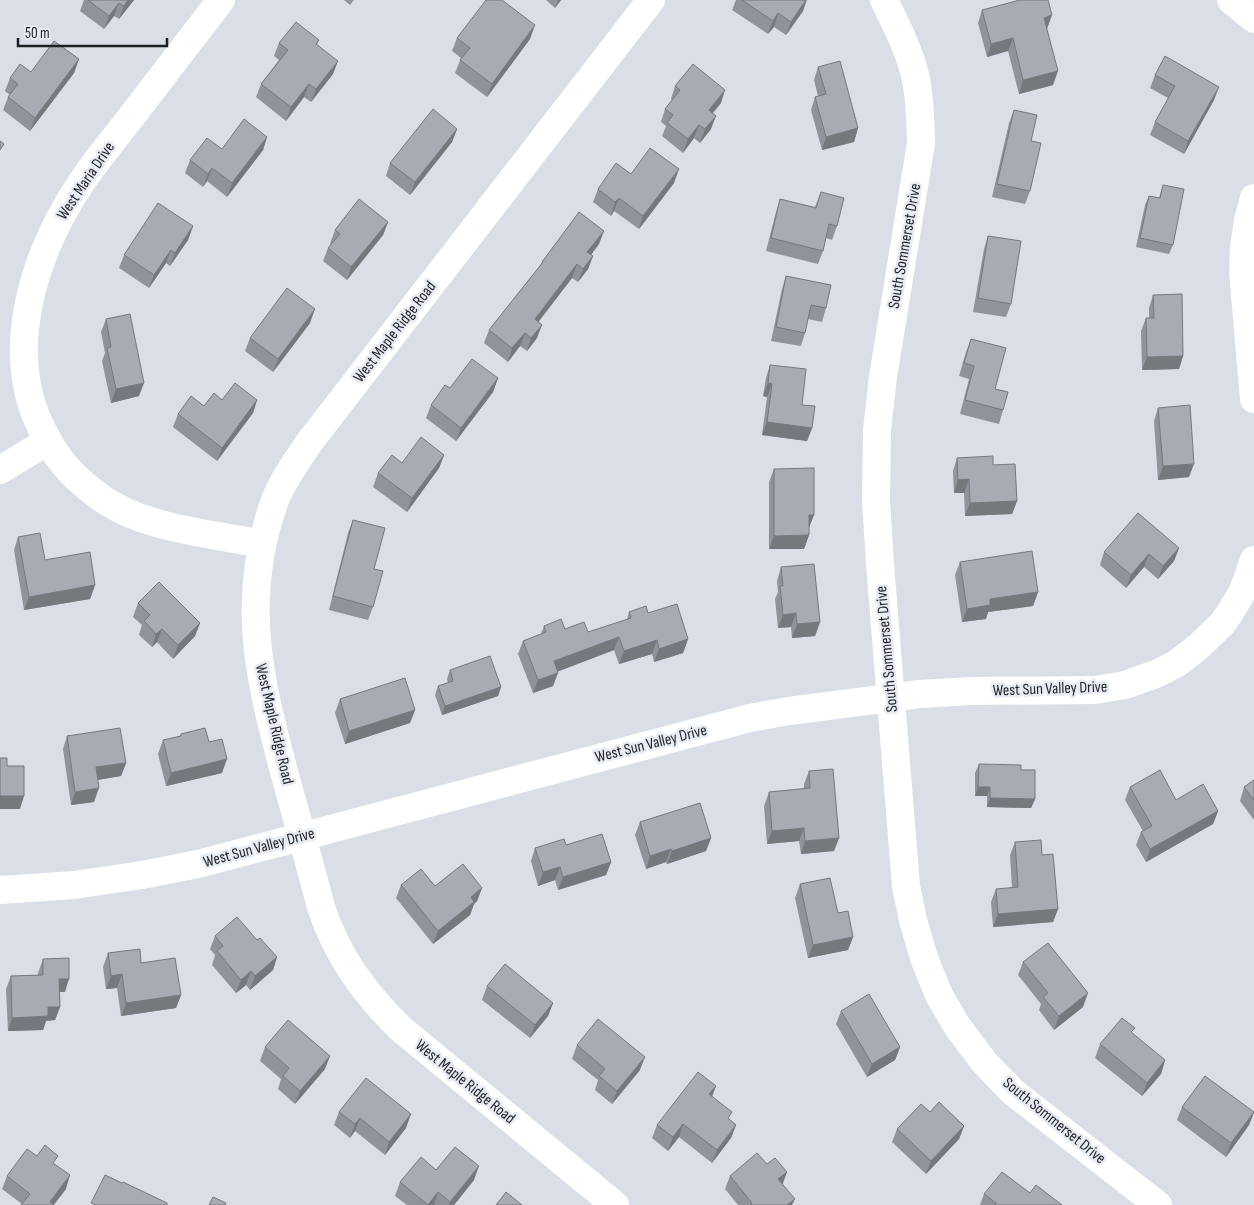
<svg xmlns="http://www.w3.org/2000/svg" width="1254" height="1205" viewBox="0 0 1254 1205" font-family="'Sofia Sans Condensed',sans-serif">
<rect width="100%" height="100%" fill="#dadee6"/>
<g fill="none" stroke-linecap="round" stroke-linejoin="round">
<path stroke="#fff" stroke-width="28" d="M221,0c-28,36 -55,72 -83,108 -18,24 -38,47 -55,72 -49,72 -83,174 -38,255 5,8 8,16 14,23 12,17 38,39 57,49 40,22 101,28 146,37
M884,0c10,20 20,40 27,61 9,26 9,55 10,82l-38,234 -6,53 -1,71 4,63 26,322 7,34 11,38 15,37 18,31 27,36 29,30 145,113
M1231,0l23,19
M1254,198l-6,22 -4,27 -1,25 11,127
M0,470l48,-29
M0,890l74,-5 68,-10 56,-11 552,-146 39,-7 131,-17 51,-3 124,-1 30,-5 31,-11 20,-10 22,-17 24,-23 7,-10 14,-23 11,-31
M615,1205l-214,-176c-36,-35 -64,-73 -80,-122 -11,-42 -23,-85 -35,-128 -26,-97 -47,-176 -12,-276 7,-21 22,-40 34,-59l343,-444"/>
</g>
<path fill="#90939a" d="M84,0h50l-15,19 -5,-3 -10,13 -24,-18z
M344,0h10l-4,5z
M546,0h15l-6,8z
M736,0h71l-4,11 -17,24 -12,-8 -6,7 -36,-24z
M982,10l65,19 6,56 -34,9 -11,-43 -21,6 -9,-34z
M457,38l73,1 -43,58 -32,-24 6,-15 -9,-7z
M319,40l-2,5 16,29 -22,28 -7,-5 -18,24 -30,-24 5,-13 18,-24 -5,-4 5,-13z
M79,59l-5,14 -44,58 -27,-21 5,-13 2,-2 -5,-4 5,-13z
M818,67l40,61 -4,14 -32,8 -11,-40 4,-13 3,-1 -4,-16z
M1155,75l59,25 -30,54 -34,-19 5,-13 13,-24 -18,-10z
M675,86l46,17 -8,10 -2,16 -11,14 -6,-5 -11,15 -21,-17 4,-10 -5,-4 4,-13 7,-9 -1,-1z
M1014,110l17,31 -1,50 -5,13 -33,-7 17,-74z
M457,129l-5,13 -42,53 -24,-19 4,-13z
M267,137l-4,13 -36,47 -20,-16 -4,6 -18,-14 5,-13 32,-11z
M631,174l43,9 -35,46 -25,-18 -3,5 -18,-14 5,-13z
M1163,185l10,60 -4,9 -33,-7 9,-42 4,-9 10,2z
M821,192l16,34 -5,14 -6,-2 -3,13 -5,13 -52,-13 10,-39 4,-13 35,8z
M388,222l-5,13 -36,45 -24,-19 5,-13 3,-3 -1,-1 5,-14z
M193,226l-5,14 -18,26 -4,-3 -17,25 -30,-20 5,-13z
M988,236l23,68 -5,13 -33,-5 11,-63z
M599,244l-8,11 2,1 -5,13 -10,13 -6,-4 -34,44 -1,16 -10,13 -7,-5 -12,16 -24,-19 5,-13 52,-65 1,-3z
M786,276l40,32 -4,14 -14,-3 -3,14 -4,13 -30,-5 11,-52z
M1153,295l30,61 -4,13 -37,1 -1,-39 5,-13h3v-10z
M106,319l33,77 -28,7 -9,-42 3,-8 -4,-21z
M310,323l-37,49 -28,-21 5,-13z
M971,339l24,50 8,21 -4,14 -39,-10 9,-35 -10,-3 7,-24z
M770,365l32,40 10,23 -5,13 -45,-6 5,-38 -4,-1 3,-18z
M498,378l-5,14 -37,49 -30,-23 5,-13 19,-17z
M257,400l-4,13 -36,48 -44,-34 5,-13 26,-8z
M1158,408l31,69 -31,3 -4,-59z
M444,455l-5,13 -32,44 -34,-25 5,-14 24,-10z
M957,458l36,7 24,36 -5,13 -47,2 -1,-23h-10l-1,-22z
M774,469l35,59v7l-5,14h-35v-67z
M353,520l21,49 -1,38 -5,13 -39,-10 19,-77z
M18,537l27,23 50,25 -5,14 -66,11 -10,-60z
M1179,548l-5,13 -16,18 -14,-12 -18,21 -26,-23 4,-13z
M960,562l78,30 -5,14 -45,6 -2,7 -24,3 -7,-47z
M781,567l39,55 -5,14 -23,2 -1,-11 -13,1 -3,-29 3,-7 -1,-11z
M138,603l62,20 -5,13 -22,23 -16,-17 -5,5 -13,-12 3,-10 -9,-8z
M629,612l19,1 40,26 -5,14 -29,9 -2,-8 -33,10 -5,-14 -56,21 -5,15 -20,7 -15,-39 5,-13 18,-7 3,-8 44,6 39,-12z
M450,670l51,17 -3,9 -56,19 -7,-20 3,-9 10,-3 -1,-4z
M340,699l75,11 -5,13 -65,21 -10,-31z
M181,734l28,8 13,31 -56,13 -8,-32 5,-14 17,-4z
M67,736l59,27 -5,13 -24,4 -3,22 -23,3 -8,-56z
M979,764l42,6 14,29 -4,9 -44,-1v-11h-12v-23z
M809,771l30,67 -5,13 -33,3 -2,-13 -32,3 -3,-38 5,-14 35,-3v-5z
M1254,780v40l-14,-19 4,-14z
M1130,787l88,24 -5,13 -67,38 -10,-17 5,-13 2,-1 -18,-31z
M640,822l71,16 -5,13 -39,13 -1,-2 -20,7 -11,-34z
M1015,842l27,13 16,54 -5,13 -60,5 -2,-25 5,-13 16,-1 -2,-33z
M566,845l45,17 -5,13 -48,15 -3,-10 -17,6 -7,-25 4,-13z
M800,884l38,29 15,24 -5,13 -40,8 -13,-60z
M401,885l34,1 47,2 -5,13 -3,3 -4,11 -37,29 -37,-46z
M215,936l42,4 20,17 -4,13 -23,20 -4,-5 -10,8 -24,-28 3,-10 -5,-6z
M108,953l73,42 -5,13 -55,8 -4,-28 -11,1 -3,-22z
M43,959l22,33h-5v15l-5,13 -9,1 -3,9 -35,1 -2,-42 5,-13 27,-1v-2z
M1023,962l60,45 -29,23 -15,-20 2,-6 -23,-29z
M487,986l66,17 -5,13 -18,22 -48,-38z
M841,1011l59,36 -5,13 -28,17 -31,-53z
M1100,1044l65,16 -4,14 -19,22 -47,-38z
M577,1045l63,25 -28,34 -17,-14 3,-10 -26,-21z
M265,1047l60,22 -30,35 -17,-15 3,-10 -21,-18z
M716,1086l-4,10 18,24 6,5 -5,13 -19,25 -33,-26 -11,14 -16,-13 5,-13z
M1182,1107l72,5 -5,13 -23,32 -49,-37z
M339,1112l67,16 -21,27 -30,-24 -5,7 -16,-13z
M930,1112l34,14 -5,13 -33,35 -34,-32 5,-13z
M37,1156l18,8 11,25 -12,16 -32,-1 -20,-15 5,-13z
M767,1164l20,8 -5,12 10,21h-54l-13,-16 5,-13z
M436,1170l38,10 -20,25h-47l-12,-9 5,-14z
M1030,1193l32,12h-82l4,-11z"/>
<path fill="#75787d" d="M128,0h6l-15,19 5,-13z
M558,0h3l-6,8z
M806,0l-3,11 -17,24 5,-13z
M119,3l-5,13 -10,13 5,-13z
M778,13l-4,14 -6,7 5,-13z
M1052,15l-5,14 -3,-11z
M535,25l-5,14 -43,58 5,-13z
M1013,38l-5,13 -21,6 4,-13z
M79,59l-5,14 -44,58 5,-13z
M338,61l-5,13 -22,28 5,-13z
M1058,71l-5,14 -34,9 4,-14z
M309,84l-5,13 -18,24 5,-14z
M1219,87l-5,13 -30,54 4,-13z
M725,90l-4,13 -17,20 5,-13z
M716,116l-5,13 -11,14 5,-14z
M699,125l-5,13 -11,15 5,-14z
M858,128l-4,14 -32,8 4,-13z
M457,129l-5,13 -42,53 5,-13z
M267,137l-4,13 -36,47 5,-14z
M212,168l-5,13 -4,6 5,-13z
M679,169l-5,14 -35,46 4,-13z
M619,198l-5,13 -3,5 4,-14z
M388,222l-5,13 -36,45 4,-13z
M193,226l-5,14 -18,26 5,-13z
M604,231l-5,13 -16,21 4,-13z
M171,250l-5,13 -17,25 5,-13z
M593,256l-5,13 -10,13 5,-13z
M577,264l-5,14 -42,55 5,-14z
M315,309l-5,14 -37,49 5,-13z
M542,325l-5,13 -10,13 4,-13z
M525,333l-5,13 -12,16 4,-14z
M1183,356l-4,13 -37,1 5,-13z
M498,378l-5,14 -37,49 5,-13z
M144,383l-5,13 -28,7 5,-14z
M768,383l4,1 -5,13 -4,-1z
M257,400l-4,13 -36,48 5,-13z
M767,422l45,6 -5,13 -45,-6z
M444,455l-5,13 -32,44 5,-14z
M1194,464l-5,13 -31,3 5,-14z
M969,479l-5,14h-10l4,-13z
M1017,501l-5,13 -47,2 5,-13z
M809,515h5l-5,13z
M809,535l-5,14h-35l5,-13z
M1179,548l-5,13 -16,18 5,-13z
M1149,554l-5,13 -18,21 5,-13z
M95,585l-5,14 -66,11 5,-13z
M1038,592l-5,14 -45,6 -2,7 -24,3 5,-13 23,-10z
M796,613l-5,14 -13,1 5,-13z
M820,622l-5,14 -23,2 5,-14z
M200,623l-5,13 -22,23 5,-14z
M162,629l-5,13 -5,5 4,-13z
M619,637l-5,13 -65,25 5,-14z
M688,639l-5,14 -29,9 5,-13z
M657,640l-5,14 -33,10 5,-13z
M558,673l-5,13 -20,7 5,-13z
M501,687l-3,9 -56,19 3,-9z
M415,710l-5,13 -65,21 4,-13z
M227,759l-5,14 -56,13 5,-13z
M126,763l-5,13 -30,5 5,-14z
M978,787h12l-3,9h-12z
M99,788l-5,14 -23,3 4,-13z
M0,796h24l-4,13h-20z
M990,798l45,1 -4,9 -44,-1z
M1218,811l-5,13 -67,38 4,-13z
M804,828l-5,13 -32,3 5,-13z
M711,838l-5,13 -39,13 5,-13z
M839,838l-5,13 -33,3 4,-13z
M671,849l-5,13 -20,7 4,-13z
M611,862l-5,13 -48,15 5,-13z
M560,867l-5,13 -17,6 5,-14z
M482,888l-5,13 -3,3 -4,11 -37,29 5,-13 33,-34z
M1058,909l-5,13 -60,5 5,-13z
M853,937l-5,13 -40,8 5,-13z
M277,957l-4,13 -23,20 5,-14z
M251,971l-5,14 -10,8 5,-13z
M122,974l-5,14 -11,1 5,-13z
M59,979h10l-4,13h-11z
M1088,993l-5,14 -29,23 5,-14z
M181,995l-5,13 -55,8 5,-13z
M553,1003l-5,13 -18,22 5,-13z
M48,1007h12l-5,13 -9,1 -3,9 -35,1 4,-13z
M900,1047l-5,13 -28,17 5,-13z
M330,1056l-5,13 -30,35 5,-13z
M645,1057l-5,13 -28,34 5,-13z
M1165,1060l-4,14 -19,22 5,-13z
M716,1086l-5,13 -2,-5z
M1254,1112l-5,13 -23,32 5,-14z
M411,1114l-5,14 -21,27 4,-13z
M360,1118l-5,13 -5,7 5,-14z
M683,1124l-4,13 -11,14 5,-14z
M736,1125l-5,13 -19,25 5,-13z
M964,1126l-5,13 -33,35 5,-13z
M479,1166l-5,14 -20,25h-5l1,-3z
M787,1172l-5,14 -4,-7z
M70,1175l-4,14 -13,16 -3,-3z
M438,1192l-4,13h-6z
M795,1199l-3,6h-5z"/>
<path fill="#a7abb3" stroke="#75787d" d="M88,0h40l-4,6 -5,-3 -10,13z
M486,0h16l33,25 -43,59 -32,-24 10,-12 -13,-10z
M742,0h64l-15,22 -13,-9 -5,8z
M1020,0h28l4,15 -8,3 14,53 -35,9 -10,-42 -22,6 -9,-34z
M296,22l23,18 -3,4 22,17 -22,28 -7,-5 -18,23 -30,-23 27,-34 -9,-7z
M54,41l25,18 -44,59 -27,-21 10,-13 -8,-6 10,-14 11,8z
M1165,56l54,31 -31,54 -33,-19 20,-36 -20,-11z
M840,61l18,67 -32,9 -11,-40 11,-3 -8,-27z
M693,64l32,26 -16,20 7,6 -11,13 -6,-4 -11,14 -21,-16 6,-8 -8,-6 15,-19 -5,-4z
M433,109l24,20 -42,53 -25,-19z
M1014,110l23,5 -6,26 10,2 -11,48 -33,-7z
M244,119l23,18 -35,46 -20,-15 -4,6 -18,-14 17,-22 15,11z
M0,141l4,3 -4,6z
M650,148l29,21 -36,47 -24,-18 -4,4 -17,-13 18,-26 15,11z
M1163,185l21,4 -11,56 -33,-7 9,-42 11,2z
M821,192l23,6 -7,28 -8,-2 -6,27 -52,-13 9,-39 36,9z
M359,199l29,23 -37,45 -23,-19 12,-14 -5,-4z
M158,203l35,23 -18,27 -4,-3 -17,25 -30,-20z
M579,212l25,19 -17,21 6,4 -10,13 -6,-5 -42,55 7,6 -11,13 -6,-5 -13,15 -23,-18 54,-68h-1z
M988,236l33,5 -10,63 -33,-6z
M786,276l45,9 -5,23 -15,-3 -6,28 -29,-6z
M287,288l28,21 -37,50 -28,-21z
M1182,294l1,62 -36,1 -1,-39h8l-1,-23z
M130,314l14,69 -28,6 -9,-41 4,-1 -5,-28z
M971,339l35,9 -11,41 13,3 -5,18 -38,-10 9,-34 -10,-3z
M472,359l26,19 -37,50 -30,-23 14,-20 5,3z
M770,365l36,4 -4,36 13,1 -3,22 -45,-6 5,-38 -4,-1z
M235,383l22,17 -35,48 -44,-34 13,-18 13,10 10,-13 8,7z
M1190,405l4,59 -31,2 -5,-58z
M421,437l23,18 -32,43 -34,-25 14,-18 10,8z
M993,456v9l22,-1 2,37 -47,2 -1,-24 -11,1 -1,-22z
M814,468v47h-5v20l-35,1v-67z
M1138,513l41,35 -16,18 -14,-12 -18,21 -27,-23z
M353,520l32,8 -11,41 9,2 -10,36 -40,-11z
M40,533l5,27 45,-8 5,33 -66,12 -11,-60z
M1032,551l6,41 -48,7v6l-23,4 -7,-47z
M814,564l6,58 -23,2 -1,-11 -13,2 -3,-29h3l-2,-19z
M159,582l41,41 -22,22 -16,-16 -6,5 -12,-13 6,-6 -12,-12z
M677,604l11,35 -29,10 -2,-9 -33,11 -5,-14 -65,24 4,12 -20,7 -15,-39 23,-9 -2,-6 17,-7 4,10 19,-7 4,10 43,-14 -2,-6 17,-6 2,7z
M490,656l11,31 -56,19 -7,-20 15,-5 -3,-11z
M405,678l10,32 -66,21 -9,-32z
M120,728l6,35 -30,4 3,21 -24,4 -8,-56z
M205,728l4,14 13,-3 5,20 -56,14 -8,-33 18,-4v-2z
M0,758h7v8h17v30h-24z
M979,764l42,1v5h14v29l-45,-1v-11h-12z
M833,769l6,69 -34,3 -1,-13 -32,3 -3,-39 41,-4 -1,-17z
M1160,770l16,30 27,-16 15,27 -68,38 -9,-17 11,-6 -22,-39z
M1254,780v20l-10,-13z
M700,803l11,35 -39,13 -1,-2 -21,7 -10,-34z
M602,834l9,28 -48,15 -3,-10 -17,5 -8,-24 29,-9 2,6z
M1041,840l1,15 11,-1 5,55 -60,5 -2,-25 22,-2 -3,-45z
M463,864l19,24 -11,9 3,5 -36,29 -37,-46 20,-16 14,17z
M830,878l8,35 10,-2 5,26 -40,8 -13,-61z
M237,917l20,23 3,-2 17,19 -22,19 -4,-5 -10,9 -24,-29 6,-5 -8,-10z
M1048,943l40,50 -29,23 -16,-19 5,-4 -25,-31z
M140,949l1,14 34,-5 6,37 -55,8 -4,-29 -11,2 -3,-23z
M69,958v21h-10l1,28h-12v9l-36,2 -1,-42 32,-1v-16z
M505,964l48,39 -18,22 -48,-39z
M869,994l31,53 -28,17 -31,-53z
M1122,1018l13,10 -4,4 34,28 -18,23 -47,-39z
M598,1019l47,38 -28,34 -18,-15 6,-7 -28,-24z
M288,1020l42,36 -30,35 -17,-15 6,-8 -24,-21z
M698,1072l18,14 -7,8 23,18 -4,6 8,7 -19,25 -34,-26 -10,13 -16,-12z
M1205,1076l49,36 -23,31 -49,-36z
M366,1078l45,36 -22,28 -29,-24 -5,6 -16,-12z
M939,1102l25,24 -33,35 -34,-32 24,-25 9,8z
M45,1145l13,11 -5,7 17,12 -20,27 4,3h-33l9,-11 -23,-18 20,-27 10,7z
M455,1147l24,19 -29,36 -12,-10 -10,13 -28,-23 21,-25 15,13z
M757,1153l10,11 8,-6 12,14 -9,7 17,20 -8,6h-37l2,-2 -22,-27z
M1002,1172l28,21 6,-8 26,20h-67l1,-2 -12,-9z
M105,1175l17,8 1,-1 44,21v2h-71l-5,-2z
M506,1192l16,13h-26z
M213,1197l13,6 -1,2h-16z"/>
<g text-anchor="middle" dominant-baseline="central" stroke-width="5" stroke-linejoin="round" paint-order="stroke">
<g font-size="16" fill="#1e1f22" stroke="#e7ebf3">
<text transform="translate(86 181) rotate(-56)">West Maria Drive</text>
<text transform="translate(905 246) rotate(-80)">South Sommerset Drive</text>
<text transform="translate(395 332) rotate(-52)">West Maple Ridge Road</text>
<text transform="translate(887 649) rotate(-95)">South Sommerset Drive</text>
<text transform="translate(1050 689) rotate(-2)">West Sun Valley Drive</text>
<text transform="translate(274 724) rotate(77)">West Maple Ridge Road</text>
<text transform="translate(651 744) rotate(-14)">West Sun Valley Drive</text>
<text transform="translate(259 848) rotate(-15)">West Sun Valley Drive</text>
<text transform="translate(465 1082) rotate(39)">West Maple Ridge Road</text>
<text transform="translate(1054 1121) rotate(39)">South Sommerset Drive</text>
</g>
</g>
<path d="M18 38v8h149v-8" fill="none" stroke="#1e1f22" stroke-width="2.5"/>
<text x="25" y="38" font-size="15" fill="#1e1f22" stroke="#e7ebf3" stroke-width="4" paint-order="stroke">50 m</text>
</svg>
